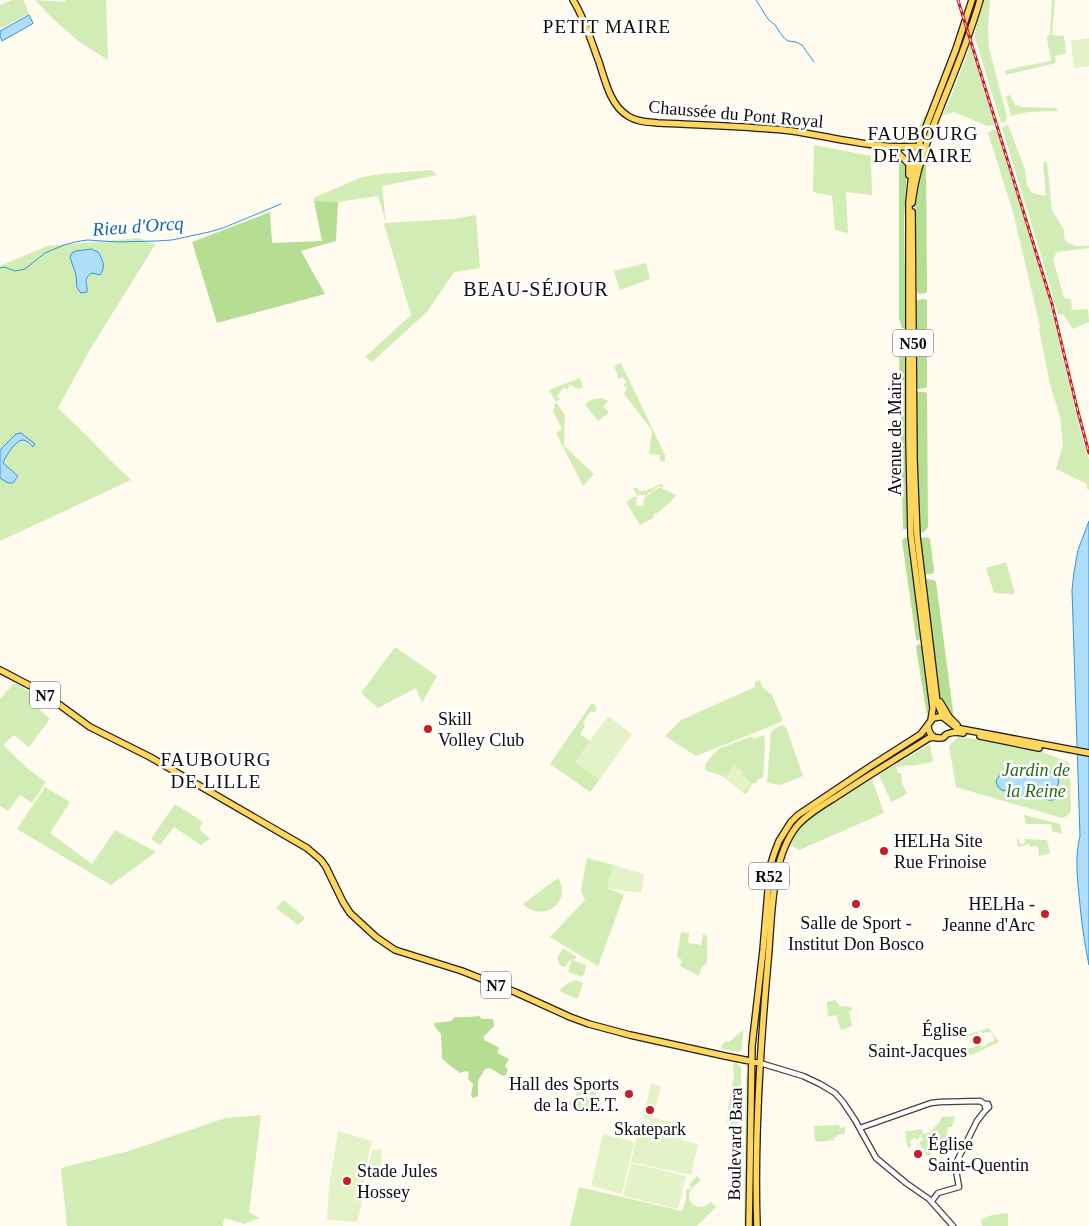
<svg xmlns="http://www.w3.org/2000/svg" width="1089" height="1226" viewBox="0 0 1089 1226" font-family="Georgia,serif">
<rect width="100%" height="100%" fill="#fffbee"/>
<path fill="#d2ecb5" d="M12,0h11l3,5 3,9 -29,14v-23z
M35,0l30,2 1,-2h40l2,60 -30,-19 -27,-24z
M984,0h6l-2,27 1,21 18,69 -1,4 -5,2 -27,-88z
M1052,0h3l-3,35 12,1 2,17 -11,3 1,7 -51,12v-4l14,-4 32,-6 -4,-22v-3l3,-1z
M970,45l25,80 -8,1 -33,-14 -13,4 7,-12 14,-36z
M1010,95l5,10 7,2 33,1 2,1 1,2 -30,1 -17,4 -5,-20z
M926,115v2l-7,19 -9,3 9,-2c-4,6 -12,8 -19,5l-1,-2 7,-12 6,3 6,-2 6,-13z
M1007,125l2,2 16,43 2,15 5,8 14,3 -3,-33 4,-2 5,49 12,20v7l2,5 10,4h13v2l-32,4 -4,7 11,39 7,1 1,11 16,-1 1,13 -16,7 -10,-15 -5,1 -15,-53 -41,-134z
M992,130h4l2,2 7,26 36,114 12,45 28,117 8,25v31l-2,-1v-5l-31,-15 7,-24 -3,-28 -10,-33 -11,-54 1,-4 -27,-114 -25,-79z
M814,145l57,11 1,39 -26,-3 2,41 -13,-3 -3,-34 -19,-4z
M432,170l5,5 -55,11 4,37 67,-4 23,-4 4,53 -26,4 -27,40 -55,50 -7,-5 46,-42 -27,-91 2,-1 -8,-27 -40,6 -24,-1 -1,-3 49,-21 19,-3z
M139,238l16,7 -66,106 -31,57 31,30 22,23 20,19 -131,61v-275l47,-20z
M646,263l4,16 -30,11 -6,-19z
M621,363l44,92v7l-5,-1v-6l-11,-1 3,-24 -28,-36 3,-6 -4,-3 4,-3 -5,-5 -3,2 -5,-13z
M580,378l3,9 -4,2 -9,-4 -3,5 -3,-3 -7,9 3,3 -4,3 9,13 -1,31 30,28 -11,12 -27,-53 6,-4 -9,-18 3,-9 -7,-12z
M601,398l8,3 -6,5 6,7 -11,8 -12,-15v-3l8,-4z
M661,484l2,1v4l13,6v1l-11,11 -9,7 -1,-1 -2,5 -13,7 -14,-23 8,-5h3l-1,8 7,1 1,-8 14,-10h5l-4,-2 -9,7 -1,-1 -3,4 -2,-2 -2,2 -2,-2 -2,2 -5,-7 3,-2 4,4h5z
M1006,562l1,3 8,29 -21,-1 -8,-25z
M395,647l42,29 -15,27 -6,-15 -38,20 -17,-15z
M760,680l2,7 10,8 11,26 -87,35 -31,-20 16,-16 74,-33v-5z
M14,683l27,15 -7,7 16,14 -21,28 -15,-12 -11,10 25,24 18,13 -14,21 -12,-8 -12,16 -8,-5v-107z
M592,703l4,3v4l-1,3 -4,-2 -8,12 2,3 -5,8 10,7 -15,21 25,17 -10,13 -40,-28z
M782,725l4,2 17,49 -23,9 -13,-2 4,-51 3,-3z
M764,735l1,11 -2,32 -5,1 -1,3 -5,2 -6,10 -3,-1 8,-11 -10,-7 -6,-10 -10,13 -3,-2 -17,-6 1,-7 12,-14 32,-12h3l1,2z
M959,736l84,16 27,11 1,48 -4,5 -5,2 -106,-31 -7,-41z
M930,744l3,18 -22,4v-1l-15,2 2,6h3l1,10 5,11 -16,8 -12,-27 22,-14z
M872,779l12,34 -85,37 -10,-6 8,-14 13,-12 34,-24z
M45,787l25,15 -20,31 42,31 23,-34 41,22 -45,33 -94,-56z
M175,804l28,18 -4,7 11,10 -9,6 -27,-18 -14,18 -9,-6z
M1024,815l36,9 2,10 -10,-3 -1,-7h-24l-1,1z
M1017,839h2v4l4,1 2,-2v-3l22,1 3,13 -11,3 -1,-10 -8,1 -1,-3 -11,3z
M587,858l26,7 -6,23 17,7 -26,71 -48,-29 35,-37 -4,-9z
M558,878c15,23 -15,46 -35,26z
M284,900l21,18 -7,7 -22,-17z
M681,932l8,1 -1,10 13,2 2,-11 4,2v27l-6,5 -2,8 -19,-10 2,-6 -5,-3z
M563,948l14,9 -2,2 -2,1 13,5 -2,10 -2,2 -14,-5 4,-13 -2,1 -5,7 -5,-2 -3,-7z
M576,980l7,3 -5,15h-3l-14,-6 -1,-2c5,-5 9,-8 16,-10z
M835,1000l5,6 11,1 1,3 -3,2 3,14 -11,4 -5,-15 -8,2 -1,-15z
M989,1028l10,14 -23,11 -11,4 -2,-7 18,-5 1,2 4,-1v-2l8,-3v-4l-3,-5 -8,1 -1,-2 -4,1v2l-18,5 -1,-2z
M743,1030l-1,19 -4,3 -17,-3 1,-4 4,-4 3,1z
M735,1062l6,5v54l-6,4 -9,-3 8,-47 -1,-11z
M746,1075h2v4l-1,147h-3z
M583,1087l8,1 5,2 -3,24 -6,-1 -18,-8 1,-3 5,2 1,-4 -2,-1 5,-10 3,1z
M261,1115l-12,97 10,6 -14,6 -21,-6 -1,8h-156l-6,-58 68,-17 96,-33z
M955,1116l-3,11h-4l-1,9 -1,1 1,10h-6v-1l-10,1 -1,1 1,7 -5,1 -2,-8 -2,1 -3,-7 4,-2 -2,-5h-2v4l-3,1 -1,-2h-2v2h-2l-1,2 1,2v3l-3,1 -3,-12h2l-2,-4 16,-3h1l1,5 8,-2c3,-6 10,-8 10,-15z
M839,1125l1,3 5,-1v7l-8,1v2h-3v3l-17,2 -2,-2 -1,-14z
M697,1176l4,4c-3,3 -9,7 -11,12 -5,14 12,20 21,10l5,5 -19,19h-127l9,-39 103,24 4,-11v-9l1,-2 5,-1 -3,-3z
M1006,1213l2,1v12h-26l-1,-7 7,-2v-1z"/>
<path fill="#b5de93" d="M925,157l1,1 1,134 -1,1 -7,1 -2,-2c-1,-43 -7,-94 8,-135z
M899,158l8,8 -3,56 2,106 -1,1 -3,-1 -3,-10z
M314,201l24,1 -2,39 -35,10 24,43 -108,29 -25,-81 78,-30 2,31 50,-2z
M923,299l4,1v87l-2,1 -7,1 -1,-1 -2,-87z
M900,352h6v5l2,172h-5l-4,-173z
M918,392h7l2,2 1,133 -4,5 -4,1 -3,-2 -1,-138z
M905,537l4,2 13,96 -2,4 -3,2 -1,-2 -14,-98z
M928,537l2,2 4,31 -1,4h-9l-5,-34 1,-2z
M926,579l8,1 2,2 18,137 -1,-1 -14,-21 -15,-115z
M918,644l5,2c3,22 11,48 4,70l-11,-69z
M479,1016l3,3h11l1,7 -10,10v4l14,7 1,1 -2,5 12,6 -4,7 3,4 -2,5 -2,1 -3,-1 -11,-7 -5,1 -7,12v15l-5,2 -2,-3 2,-11 -5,-5 1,-6 -3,-2 -6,2 -12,-9 -6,-6 -1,-24 -6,-7 -1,-4 17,-2 4,-4h14z"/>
<path fill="#e4f2c7" d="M1089,38v28l-15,2 -3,-27z
M608,716l24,18 -32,45 -25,-17z
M734,765l10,7 -3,3 10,7 -8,11 -18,-15z
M613,865l31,9 -3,19 -34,-5z
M651,1083l10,3 -8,32 32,7 -3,15 -35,-8 3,-12 -7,-1z
M338,1131l34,10 -6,25 -6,46 -3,10 -30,-2 2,-33z
M638,1131l60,13 -7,31 -60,-13z
M603,1134l31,8 -12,52 -31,-8z
M372,1149l10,1 -2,24 -12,-1z
M631,1163l55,13 -8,33 -55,-13z"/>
<path fill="#afdefa" stroke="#3295d5" d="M29,15l4,8 -1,1 -30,17 -2,-5v-5z
M91,249l7,3c5,7 8,16 2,23l-8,-2c-10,6 -4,11 -5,19l-6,1 -4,-5 -1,-13 -6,-18 2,-4 4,-2z
M21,433l14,11 -2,3c-3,-3 -6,-7 -11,-7 -7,1 -17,17 -19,23l15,13 -5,7h-5l-8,-5v-28l16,-16z
M1089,521v444c-5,-23 -8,-47 -10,-70 -2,-20 -4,-40 1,-59l-8,-246 2,-18 4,-22z
M1049,771l7,1 3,10 -3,7 2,9c-8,4 -13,2 -19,-4l-5,-1 -1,2 -12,1 -8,-5h-7l-4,-1 -4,-3 -2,-5 1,-3 4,-5 8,-2 32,3z"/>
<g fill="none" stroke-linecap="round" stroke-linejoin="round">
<path stroke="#3295d5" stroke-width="1" d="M756,0l12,19 7,6 8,12 5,4 8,1 6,3 12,17
M0,268l4,-1 11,4 10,-2 20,-16 19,-8 11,-3 12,-2 31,2 38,-1 16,-1 37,-8 14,-4 58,-24"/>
<defs>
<path id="minor" d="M760,1063l43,13 17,8 15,9 8,9 12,18 21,38 30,25 23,16 24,27
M860,1128l71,-25 9,-1 40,-1 5,3v3l2,1
M932,1201l6,-8 21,-6 -4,-22 22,-44 7,-9 5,-5 -1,-3h-3"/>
<path id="major" d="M573,0c12,19 18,41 26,62 6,18 11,43 29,54 9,6 20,6 30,7 44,2 90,3 134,8 42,6 85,19 129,15
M895,147l1,4 13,13v11
M912,203c4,-36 18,-69 31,-102 14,-34 27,-66 37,-101
M912,212l2,248 3,76 20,166 6,15
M0,670l42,22 48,35 60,30 157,91 14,12 5,7 17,35 7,11 26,24 19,13 67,21 53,21 55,25 19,7 41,11 95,21 35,7
M940,702l9,15 8,8
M931,720l2,-12 -22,-172 -2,-96v-238l2,-20 6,-32 39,-101 16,-49
M928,725c0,7 4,14 12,13 6,0 2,-1 7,-4 5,-2 11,-2 16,-1
M980,736l59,12
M749,1226l3,-180 11,-96 7,-83 4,-13 5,-13 12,-19 7,-7 73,-49 50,-32 12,-16 6,-1h4l14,11 4,1 128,24
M757,1226c-3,-88 3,-177 11,-265 4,-41 2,-102 29,-135 11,-13 28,-22 42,-31 30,-20 60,-38 90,-57l5,-1"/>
</defs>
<use href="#minor" stroke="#404040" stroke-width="7"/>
<use href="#major" stroke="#1e1e1e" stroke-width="8"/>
<use href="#minor" stroke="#fff" stroke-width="4.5"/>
<use href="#major" stroke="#ffd75e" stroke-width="5.5"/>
<defs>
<path id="rail" d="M958,0l94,304 26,108 11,41"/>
</defs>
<use href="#rail" stroke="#c61d26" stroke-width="3"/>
<use href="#rail" stroke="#fff" stroke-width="1" stroke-dasharray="4" stroke-linecap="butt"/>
</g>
<g fill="#c61d26" stroke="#fff" stroke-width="2">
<circle cx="428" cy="729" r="5"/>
<circle cx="884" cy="851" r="5"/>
<circle cx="856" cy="904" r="5"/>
<circle cx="1045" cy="914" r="5"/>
<circle cx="977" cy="1040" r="5"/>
<circle cx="629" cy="1094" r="5"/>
<circle cx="650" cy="1110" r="5"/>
<circle cx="918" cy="1154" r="5"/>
<circle cx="347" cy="1181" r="5"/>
</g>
<g text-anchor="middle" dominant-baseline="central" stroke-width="5" stroke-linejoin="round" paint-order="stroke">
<g fill="#fff" stroke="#565656" stroke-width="1">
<rect x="893" y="329.5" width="40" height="27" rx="4"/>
<rect x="30" y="681.5" width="30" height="27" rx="4"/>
<rect x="749" y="862.5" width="40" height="27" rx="4"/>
<rect x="481" y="971.5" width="30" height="27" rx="4"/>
</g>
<g font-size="16" font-weight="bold" fill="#0d0d0d">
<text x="913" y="343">N50</text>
<text x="45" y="695">N7</text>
<text x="769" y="876">R52</text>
<text x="496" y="985">N7</text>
</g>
<g font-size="18" fill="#0d0d0d" stroke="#fff">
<text transform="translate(736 114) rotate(5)">Chaussée du Pont Royal</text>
<text transform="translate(895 434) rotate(-90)">Avenue de Maire</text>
<text transform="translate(735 1144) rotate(-89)">Boulevard Bara</text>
</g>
<g font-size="18" fill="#0d0d0d" stroke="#fff" text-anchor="start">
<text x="438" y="719">Skill<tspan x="438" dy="21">Volley Club</tspan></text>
<text x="894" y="841">HELHa Site<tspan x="894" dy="21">Rue Frinoise</tspan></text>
<text x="1035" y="904" text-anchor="end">HELHa -<tspan x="1035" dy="21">Jeanne d'Arc</tspan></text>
<text x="856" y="923" text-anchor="middle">Salle de Sport -<tspan x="856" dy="21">Institut Don Bosco</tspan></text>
<text x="967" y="1030" text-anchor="end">Église<tspan x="967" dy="21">Saint-Jacques</tspan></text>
<text x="619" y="1084" text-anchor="end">Hall des Sports<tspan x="619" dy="21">de la C.E.T.</tspan></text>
<text x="650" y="1129" text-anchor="middle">Skatepark</text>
<text x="928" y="1144">Église<tspan x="928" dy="21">Saint-Quentin</tspan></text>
<text x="357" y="1171">Stade Jules<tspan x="357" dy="21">Hossey</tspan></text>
</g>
<g font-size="18" font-style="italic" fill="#2b691a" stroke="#fff">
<text x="1036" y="770">Jardin de<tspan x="1036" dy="21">la Reine</tspan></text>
</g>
<g font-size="19" letter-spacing="1" fill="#0d0d0d" stroke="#fff">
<text x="607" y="26">PETIT MAIRE</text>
<text x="923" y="133">FAUBOURG<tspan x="923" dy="22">DE MAIRE</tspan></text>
<text x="216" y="759">FAUBOURG<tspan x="216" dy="22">DE LILLE</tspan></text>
</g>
<g font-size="19" font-style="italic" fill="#0f66a7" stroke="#fff">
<text transform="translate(138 226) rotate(-4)">Rieu d'Orcq</text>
</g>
<g font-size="20" letter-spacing="1" fill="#0d0d0d" stroke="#fff">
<text x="536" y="289">BEAU-SÉJOUR</text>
</g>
</g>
</svg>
